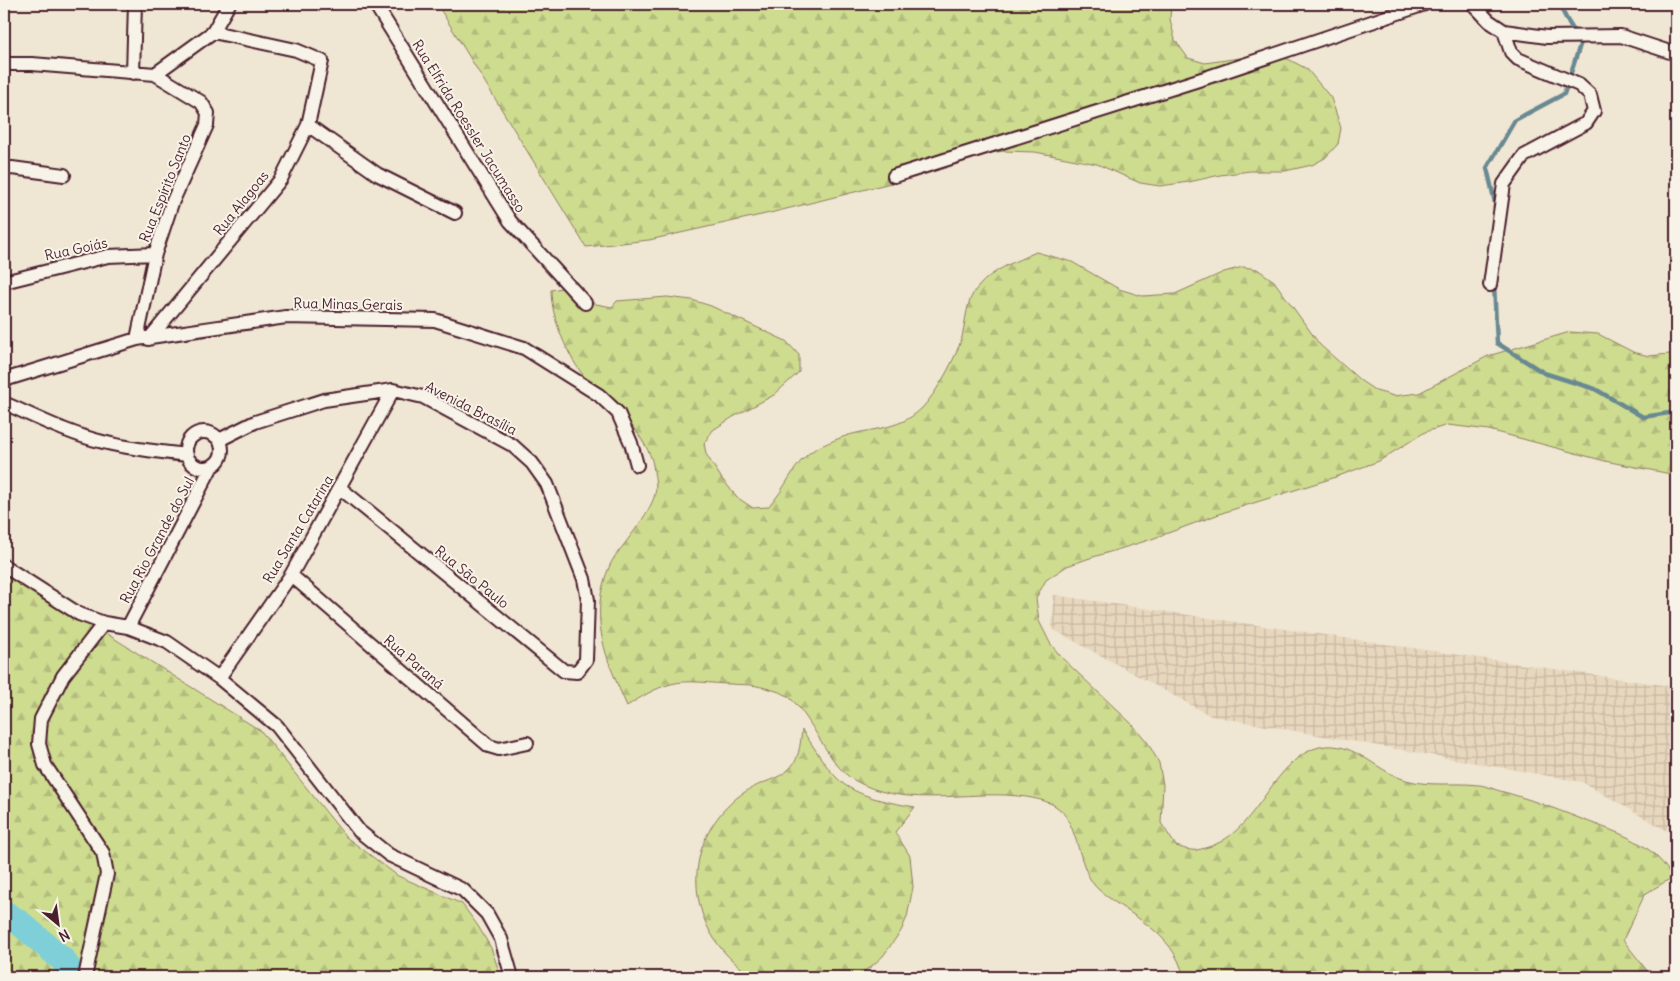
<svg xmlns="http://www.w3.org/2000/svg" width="1680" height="981" viewBox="0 0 1680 981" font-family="Delius,sans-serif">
<defs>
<pattern id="industrial-grid" width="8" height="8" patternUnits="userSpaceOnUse" patternTransform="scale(1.25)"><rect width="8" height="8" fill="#e7d7bd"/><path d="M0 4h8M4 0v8" fill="none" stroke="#c8b8a3"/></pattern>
<pattern id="forest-firs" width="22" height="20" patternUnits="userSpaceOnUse" patternTransform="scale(1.25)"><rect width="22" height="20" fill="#cedc90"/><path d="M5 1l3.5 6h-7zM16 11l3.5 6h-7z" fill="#b2bc7c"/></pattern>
</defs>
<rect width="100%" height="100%" fill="#f0e6d4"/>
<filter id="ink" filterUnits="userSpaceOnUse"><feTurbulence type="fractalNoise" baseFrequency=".02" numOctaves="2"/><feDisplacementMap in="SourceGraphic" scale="10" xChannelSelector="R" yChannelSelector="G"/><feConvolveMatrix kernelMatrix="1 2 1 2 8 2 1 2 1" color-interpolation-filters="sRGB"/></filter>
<g filter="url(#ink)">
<path fill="url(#industrial-grid)" d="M1054,595l622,92v113l-9,31 -85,-49 -371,-66 -159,-87z"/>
<path fill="url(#forest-firs)" stroke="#8c7e5e" d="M437,4h734l-1,15 5,21 13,18 17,5 56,-8 27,4 19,10 24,29 10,30 -3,16 -13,14 -13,7 -27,6h-35l-30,4 -31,7 -29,4 -20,-3 -43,-19 -62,-12 -31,-1 -14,2 -75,24 -145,36 -121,27 -63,7z
M1036,252l36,10 47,27 23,7 33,-2 49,-22 19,-5 14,2 17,12 46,64 41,36 15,10 18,5 25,-3 69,-37 82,-24 28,2 35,18 16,4 21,-2 6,-2v123l-71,-14 -116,-31 -41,-5 -23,7 -46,29 -46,17 -108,34 -76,28 -59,18 -23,8 -21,14 -10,18 3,23 11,22 12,15 71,67 15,18 11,20 4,22 -2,38 15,23c5,1 10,4 15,4 4,1 10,-1 14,-2 50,-12 64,-81 108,-99 37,-14 61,22 93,31 24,7 48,2 72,5 7,0 15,4 22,6 27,7 53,17 79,27 20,8 44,15 63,27 13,8 22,19 31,32l-28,17 -22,46 29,37h-468c-12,-47 -52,-59 -85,-87 -22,-19 -19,-66 -42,-83 -13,-9 -36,-11 -51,-12 -51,-2 -105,12 -152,-15 -27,-16 -40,-61 -65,-83 -6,-5 -23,-9 -32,-11 -8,-2 -17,-1 -26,-2 -19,0 -42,-5 -60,0 -16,4 -30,13 -44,22 -21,-47 -40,-89 -17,-141 3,-7 8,-13 13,-19 10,-14 32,-40 33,-58 0,-7 -2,-16 -3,-23 -3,-18 -23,-43 -36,-57 -9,-10 -21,-18 -30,-28 -19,-22 -36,-62 -36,-90l11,-2 34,16 16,3 5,-6 50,-4 25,3 19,6 75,35 13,14v17l-25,23 -41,22 -20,13 -9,13 2,11 16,25 16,19 15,10 15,-1c18,-17 25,-45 47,-58 8,-4 17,-8 25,-11 28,-11 57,-6 81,-29 15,-15 35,-51 41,-72 4,-16 4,-38 16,-50 15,-18 37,-25 58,-35z
M4,569l257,162 85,106 52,39 64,28 16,22 13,22 10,29h-497z
M802,730c13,18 28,46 46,57 20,12 44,16 67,20l-20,25 15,24 3,31 -6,30 -6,14 -18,25 -11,10 -18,11h-99c-64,-36 -80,-122 -24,-174 6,-6 13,-11 21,-15 14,-8 33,-10 42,-25 5,-6 7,-24 8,-33z"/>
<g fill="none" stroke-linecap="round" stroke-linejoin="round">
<path stroke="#698992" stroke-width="4.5" d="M1496,207l-9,-39 28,-48 49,-26 17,-52 -14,-22 -8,-16
M1494,284l3,59 47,30 51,16 48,28 33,-5"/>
<path stroke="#7ecfd7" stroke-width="26" d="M4,913l16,10 43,37 11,17"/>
<defs>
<path id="street" d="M375,4l135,217 75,82
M1473,4l16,17 15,10 43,6 74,-1 55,18
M4,64h28l123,10 58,-42 16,-28
M133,73l2,-69
M308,125l69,49 78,39
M4,169l8,-1 52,7
M894,176l314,-99 217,-73
M4,282l104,-26 47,-2
M1490,285l14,-101 20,-28 62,-33 8,-12 -4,-16 -11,-10 -61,-26 -7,-7 -7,-21
M137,339l18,-85 17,-51 35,-78 1,-12 -7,-11 -46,-28
M149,339l132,-160 27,-54 14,-64 -26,-11 -83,-18
M4,380l133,-41 149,-22 149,3 89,28 75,47 19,18 13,30 6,22
M4,403c32,14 65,31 99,39 28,7 56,10 84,13
M186 450a18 18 0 1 1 36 0a18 18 0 1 1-36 0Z
M219,440l36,-18 69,-22 69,-10 30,7 89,48 20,18 15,21 37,95 4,21 -2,60 -9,12 -13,-1 -224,-183
M4,566l75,48 25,9 24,4 39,15 52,36 58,48 82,105 30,24 74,35 24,24 14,25 11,38
M291,575l198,171 10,3 28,-6
M128,627l84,-161
M219,678l72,-103 102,-185
M85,977l22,-103 -4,-21 -58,-88 -6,-21 2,-25 22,-43 41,-53"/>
</defs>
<use href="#street" stroke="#4a1f2b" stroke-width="16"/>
<use href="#street" stroke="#f7f3e8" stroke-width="12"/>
</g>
</g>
<g text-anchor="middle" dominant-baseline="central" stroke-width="4" stroke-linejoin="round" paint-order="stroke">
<g font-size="14" fill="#4a1f2b" stroke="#f7f3e8">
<text transform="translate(469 126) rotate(58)">Rua Elfrida Roessler Jacumasso</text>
<text transform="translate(165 188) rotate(-68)">Rua Espírito Santo</text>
<text transform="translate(241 203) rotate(-51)">Rua Alagoas</text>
<text transform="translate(76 249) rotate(-12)">Rua Goiás</text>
<text transform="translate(348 304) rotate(1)">Rua Minas Gerais</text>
<text transform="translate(471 408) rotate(27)">Avenida Brasília</text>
<text transform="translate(298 529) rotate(-59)">Rua Santa Catarina</text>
<text transform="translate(157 540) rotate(-62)">Rua Rio Grande do Sul</text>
<text transform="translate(472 577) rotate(39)">Rua São Paulo</text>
<text transform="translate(414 662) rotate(41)">Rua Paraná</text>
</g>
</g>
<rect width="1680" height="981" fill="none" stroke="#f7f3e8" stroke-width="20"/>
<rect x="10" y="10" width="1660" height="961" fill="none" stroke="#4a1f2b" stroke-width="2" filter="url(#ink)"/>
<g transform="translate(58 924) rotate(151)" stroke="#f7f3e8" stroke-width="4" paint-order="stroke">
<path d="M0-4L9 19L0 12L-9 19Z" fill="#4a1f2b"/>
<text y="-8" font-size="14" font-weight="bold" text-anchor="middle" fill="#4a1f2b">N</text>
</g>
</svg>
